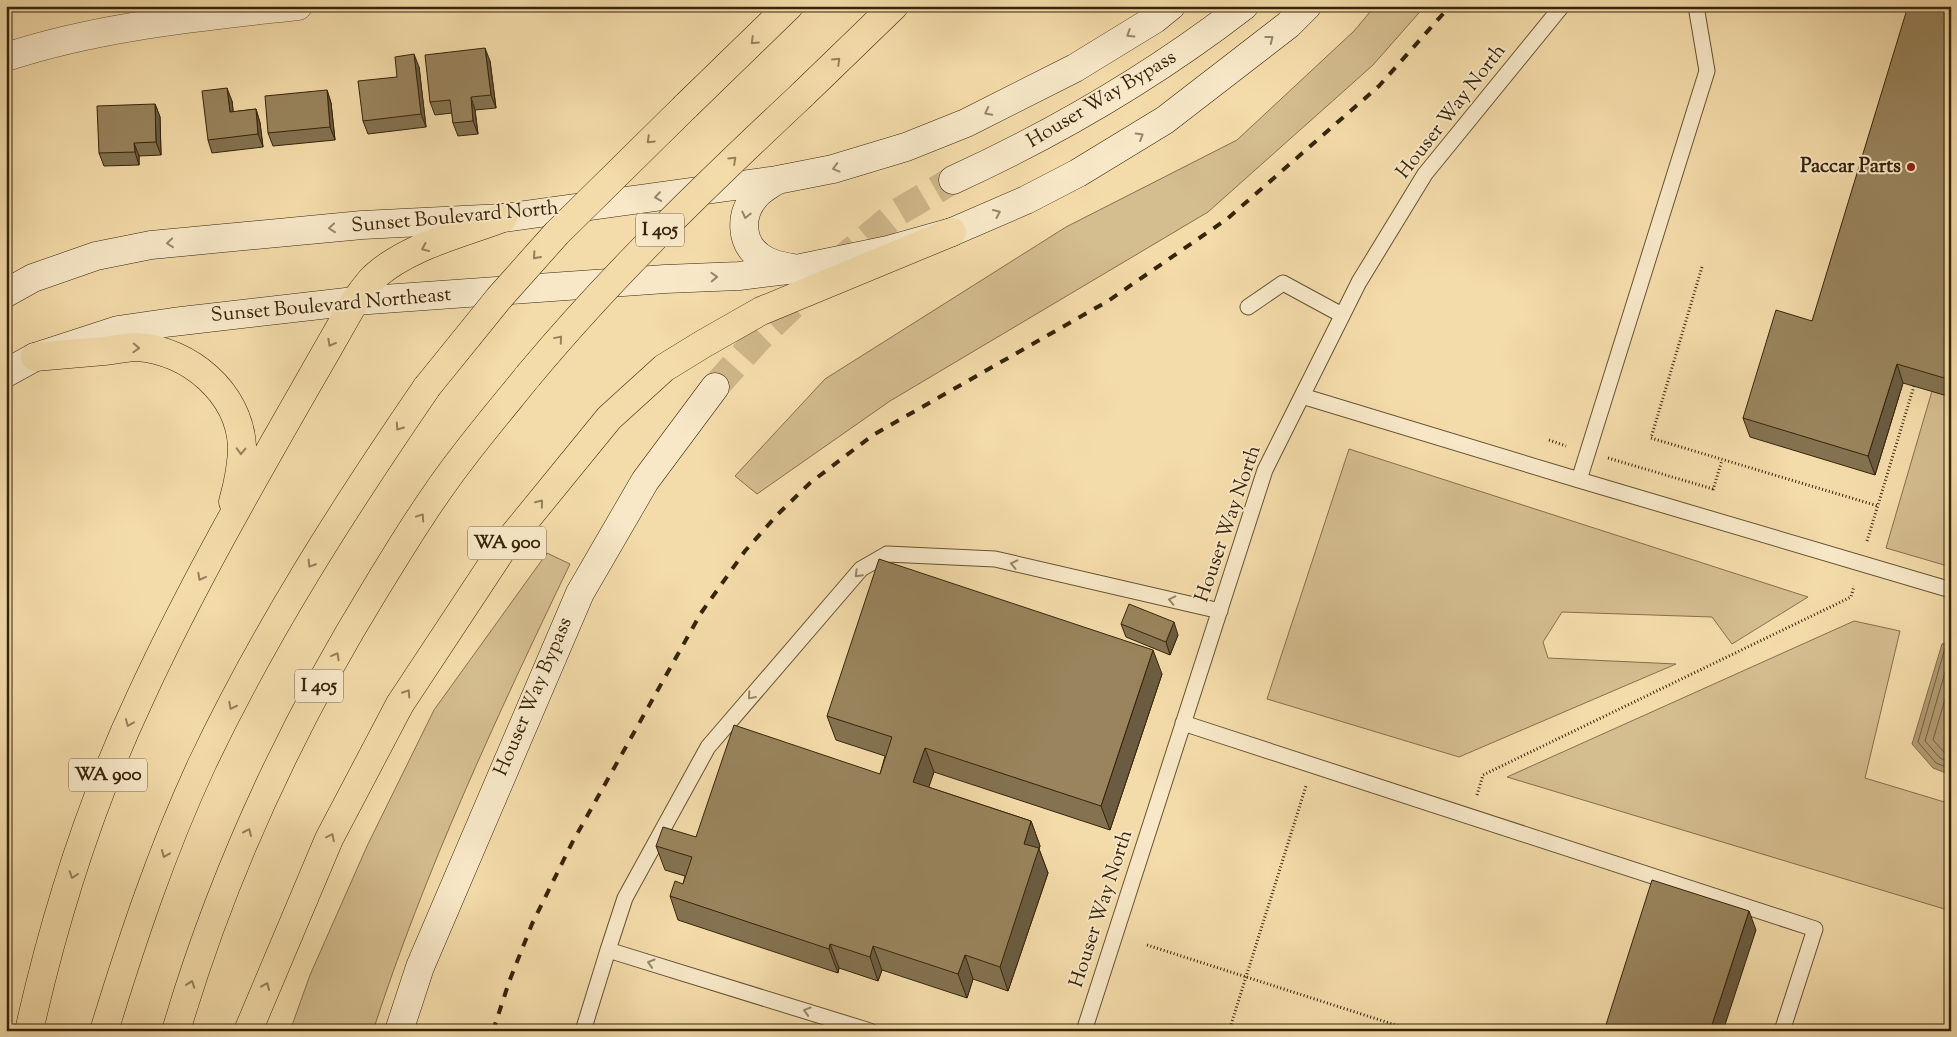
<svg xmlns="http://www.w3.org/2000/svg" width="1957" height="1037" viewBox="0 0 1957 1037" font-family="'Sorts Mill Goudy',serif">
<rect width="100%" height="100%" fill="#f4dcaa"/>
<filter id="stains"><feTurbulence type="fractalNoise" baseFrequency=".004" numOctaves="4"/><feColorMatrix values="0 0 0 0 .2 0 0 0 0 .09 0 0 0 0 .02 0 0 0 .5 -.17"/></filter>
<radialGradient id="worn" r=".72"><stop offset=".6" stop-color="#630" stop-opacity="0"/><stop offset="1" stop-color="#630" stop-opacity=".3"/></radialGradient>
<path fill="#d4bd8f" stroke="#85704c" d="M1375,6h50l-52,59 -165,147 -318,189 -133,93 -22,-18 90,-97 241,-152 171,-87 117,-109z
M1932,391l19,6v170l-65,-19z
M1349,449l459,148 -76,47 -20,-27 -150,-5 -19,30 5,16 128,6 -217,93 -192,-58z
M547,553l23,11c-73,152 -145,306 -197,467h-83l20,-56 58,-131 66,-134z
M1854,621l46,10 -35,147 86,26v107l-444,-134z"/>
<path fill="#b39d74" stroke="#816d4a" d="M1951,640v135l-18,-7 -21,-24 30,-100z"/>
<g fill="none" stroke-linecap="round" stroke-linejoin="round">
<path stroke="#74603f" stroke-width="1" d="M1951,645l-6,3 -27,94 18,21 15,6
M1951,652l-26,89 15,17 11,5
M1951,679l-18,61 11,12 7,3"/>
<path stroke="#ceb78a" stroke-width="28" stroke-dasharray="28 14" stroke-linecap="butt" d="M835,265l63,-53 55,-32
M715,387l42,-47 48,-47"/>
<defs>
<path id="lane" d="M1248,307l35,-24 59,32
M1302,396l277,84 128,-409 -11,-65
M1579,480l372,110
M1183,723l632,206 -33,102
M608,950l17,-52 83,-151 153,-178 26,-15 108,5 225,52
M583,1031l25,-81 262,81
M1084,1031l181,-561 94,-188 66,-108 137,-168"/>
<path id="street" d="M6,57c94,-31 194,-40 292,-51"/>
<path id="secondary" d="M777,180c-7,5 -17,10 -22,17 -15,17 -15,45 4,59 10,8 22,10 34,12
M953,180c105,-48 199,-103 291,-174
M6,293l27,-15 63,-22 55,-11 211,-20 141,-7 274,-38 56,-11 73,-22 60,-24 109,-55 80,-49 16,-13
M6,373l29,-16 83,-27 55,-8 182,-21 310,-22 74,-3 57,-7 92,-19 64,-18 74,-32 52,-27 87,-53 123,-95 19,-19
M399,1031l21,-64 160,-374 65,-112 70,-94"/>
<path id="highway" d="M802,95l92,-89
M685,107l104,-101
M35,357c23,-2 46,-4 69,-6 11,-1 23,-4 34,-4 51,4 101,45 104,99 0,19 -4,38 -9,56
M29,1031c25,-112 62,-229 111,-333 63,-137 141,-266 215,-397 6,-8 12,-17 19,-24 34,-31 87,-43 129,-59
M104,1031c28,-91 58,-181 98,-267 63,-133 142,-256 225,-377
M176,1031c46,-156 115,-305 200,-443 28,-46 57,-93 90,-135 20,-26 41,-51 62,-77
M248,1031l81,-192 71,-135 103,-156 106,-130 55,-50 39,-24 58,-33 191,-79"/>
</defs>
<use href="#lane" stroke="#665232" stroke-width="17"/>
<use href="#street" stroke="#665232" stroke-width="29"/>
<use href="#secondary" stroke="#36240a" stroke-width="29"/>
<use href="#highway" stroke="#36240a" stroke-width="29"/>
<path stroke="#36240a" stroke-width="3" stroke-dasharray="1 2.5" stroke-linecap="butt" d="M1702,267l-51,171 227,68
M1549,440l17,6
M1608,458l105,31
M1713,490l9,-30
M1867,541l47,-155
M1477,795l6,-20 368,-178 3,-11
M1147,945l267,86
M1229,1031l77,-245"/>
<use href="#lane" stroke="#f8e8c8" stroke-width="15"/>
<use href="#street" stroke="#f8e8c8" stroke-width="28"/>
<use href="#secondary" stroke="#f8e8c8" stroke-width="28"/>
<use href="#highway" stroke="#f4dcaa" stroke-width="28"/>
<path stroke="#36240a" stroke-width="4" stroke-dasharray="9 9" stroke-linecap="butt" d="M493,1031l16,-49 23,-58 40,-81 129,-230 44,-62 33,-37 32,-31 63,-48 235,-134 119,-82 152,-133 71,-80"/>
<defs>
<path id="highway-bridge" d="M528,376c84,-101 178,-191 274,-281
M427,387l72,-89 58,-65 128,-126"/>
</defs>
<use href="#highway-bridge" stroke="#36240a" stroke-width="29" stroke-linecap="butt"/>
<use href="#highway-bridge" stroke="#f4dcaa" stroke-width="28"/>
</g>
<path fill="#847250" stroke="#36240a" d="M1951,6v391l-48,-14 -28,92 -125,-38 -7,-19 69,-97z
M490,61l6,47 -21,2 3,24 -20,2 -5,-13 -1,-10 -17,2 -5,-13z
M419,67l7,60 -58,7 -5,-13 34,-44z
M327,90l4,13 4,37 -62,6 -5,-13z
M232,101l1,11 23,-3 4,14 3,24 -51,6 -4,-13z
M155,104l5,13 1,38 -22,1v9l-35,1 -5,-13z
M1121,624l57,11 -8,20 -44,-18z
M1162,674l-52,156 -176,-58 -6,15 103,34 9,25 -1,3 9,24 -40,118 -35,-12 -6,19 -85,-28 -4,11 -39,-13 -1,5 -160,-53 -8,-24 13,-12 2,-8 -20,-6 -9,-24 40,-9 184,-63 5,-18 -49,-16 -9,-24z"/>
<path fill="#6b5c41" stroke="#36240a" d="M485,48l5,13 6,47 -5,-13z
M414,54l5,13 7,60 -5,-13z
M227,88l5,13 3,24 -5,-13z
M327,90l4,13 4,37 -5,-13z
M471,97l4,13 3,24 -5,-13z
M155,104l5,13 1,38 -5,-13z
M256,109l4,14 3,24 -5,-13z
M134,143l5,13v9l-4,-13z
M1897,364l6,19 -28,92 -7,-19z
M1174,622l4,13 -8,20 -4,-13z
M1153,650l9,24 -52,156 -9,-24z
M925,748l9,24 -12,35 -9,-25z
M1031,821l9,25 -1,3 9,24 -40,118 -8,-24 24,-123z
M1749,911l7,19 -33,101h-13z
M830,944l9,24 -1,5 -9,-24z
M873,946l9,24 -4,11 -8,-24z
M965,955l8,24 -6,19 -9,-24z"/>
<path fill="#99845d" stroke="#36240a" d="M1908,6h43v374l-54,-16 -29,92 -125,-38 33,-108 36,11z
M485,48l6,47 -20,2 2,24 -20,2 -3,-23 -20,2 -5,-47z
M414,54l7,60 -58,7 -5,-40 39,-4 -2,-20z
M227,88l3,24 26,-3 2,25 -50,6 -6,-49z
M327,90l3,37 -62,6 -3,-37z
M155,104l1,38 -22,1 1,9 -36,1 -2,-47z
M879,559l274,91 -52,156 -176,-58 -12,34 118,39 -7,23 15,4 -39,119 -35,-12 -7,19 -85,-28 -3,11 -40,-13 -1,5 -159,-53 5,-15 8,3 9,-27 -36,-11 7,-19 33,10 38,-112 146,49 12,-37 -65,-21z
M1129,604l45,18 -8,20 -45,-18z
M1652,880l97,31 -39,120h-106z"/>
<defs><path id="oneway-chevron" d="M-2-3.5L2.5 0L-2 3.5" fill="none" stroke-width="1.6" stroke-linecap="round" stroke-linejoin="round" transform="scale(1.25)"/></defs>
<g stroke="#978669">
<use href="#oneway-chevron" transform="translate(1130 34) rotate(148)"/>
<use href="#oneway-chevron" transform="translate(1270 39) rotate(-38)"/>
<use href="#oneway-chevron" transform="translate(988 112) rotate(153)"/>
<use href="#oneway-chevron" transform="translate(1140 136) rotate(-31)"/>
<use href="#oneway-chevron" transform="translate(836 168) rotate(165)"/>
<use href="#oneway-chevron" transform="translate(658 197) rotate(172)"/>
<use href="#oneway-chevron" transform="translate(997 213) rotate(-24)"/>
<use href="#oneway-chevron" transform="translate(746 215) rotate(103)"/>
<use href="#oneway-chevron" transform="translate(332 228) rotate(175)"/>
<use href="#oneway-chevron" transform="translate(170 243) rotate(175)"/>
<use href="#oneway-chevron" transform="translate(714 277) rotate(-2)"/>
<use href="#oneway-chevron" transform="translate(1014 564) rotate(-167)"/>
<use href="#oneway-chevron" transform="translate(858 574) rotate(135)"/>
<use href="#oneway-chevron" transform="translate(1172 600) rotate(-167)"/>
<use href="#oneway-chevron" transform="translate(751 696) rotate(131)"/>
<use href="#oneway-chevron" transform="translate(651 963) rotate(-163)"/>
<use href="#oneway-chevron" transform="translate(807 1011) rotate(-163)"/>
</g>
<g stroke="#95805a">
<use href="#oneway-chevron" transform="translate(754 41) rotate(136)"/>
<use href="#oneway-chevron" transform="translate(837 61) rotate(-44)"/>
<use href="#oneway-chevron" transform="translate(650 140) rotate(136)"/>
<use href="#oneway-chevron" transform="translate(733 160) rotate(-43)"/>
<use href="#oneway-chevron" transform="translate(425 248) rotate(156)"/>
<use href="#oneway-chevron" transform="translate(536 256) rotate(132)"/>
<use href="#oneway-chevron" transform="translate(559 339) rotate(-50)"/>
<use href="#oneway-chevron" transform="translate(331 343) rotate(119)"/>
<use href="#oneway-chevron" transform="translate(136 348) rotate(2)"/>
<use href="#oneway-chevron" transform="translate(399 427) rotate(125)"/>
<use href="#oneway-chevron" transform="translate(241 451) rotate(91)"/>
<use href="#oneway-chevron" transform="translate(540 503) rotate(-51)"/>
<use href="#oneway-chevron" transform="translate(421 517) rotate(-56)"/>
<use href="#oneway-chevron" transform="translate(311 564) rotate(122)"/>
<use href="#oneway-chevron" transform="translate(201 577) rotate(118)"/>
<use href="#oneway-chevron" transform="translate(336 656) rotate(-61)"/>
<use href="#oneway-chevron" transform="translate(407 693) rotate(-57)"/>
<use href="#oneway-chevron" transform="translate(232 706) rotate(117)"/>
<use href="#oneway-chevron" transform="translate(129 723) rotate(112)"/>
<use href="#oneway-chevron" transform="translate(248 832) rotate(-66)"/>
<use href="#oneway-chevron" transform="translate(331 837) rotate(-64)"/>
<use href="#oneway-chevron" transform="translate(165 854) rotate(112)"/>
<use href="#oneway-chevron" transform="translate(73 875) rotate(108)"/>
<use href="#oneway-chevron" transform="translate(191 984) rotate(-71)"/>
<use href="#oneway-chevron" transform="translate(266 986) rotate(-67)"/>
</g>
<circle fill="#8f2418" stroke="#f8e8c8" stroke-width="2" cx="1911" cy="167" r="5"/>
<g text-anchor="middle" dominant-baseline="central" stroke-width="4" stroke-linejoin="round" paint-order="stroke">
<g fill="#f8e8c8" stroke="#705f43" stroke-width="1">
<rect x="636" y="213.5" width="48" height="33" rx="4"/>
<rect x="468" y="526.5" width="78" height="33" rx="4"/>
<rect x="295" y="669.5" width="48" height="33" rx="4"/>
<rect x="69" y="758.5" width="78" height="33" rx="4"/>
</g>
<g font-size="19" font-weight="bold" fill="#36240a">
<text x="660" y="230">I 405</text>
<text x="507" y="543">WA 900</text>
<text x="319" y="686">I 405</text>
<text x="108" y="775">WA 900</text>
</g>
<g font-size="20" fill="#36240a" stroke="#f8e8c8">
<text transform="translate(1102 100) rotate(-31)">Houser Way Bypass</text>
<text transform="translate(1452 112) rotate(-52)">Houser Way North</text>
<text transform="translate(455 218) rotate(-5)">Sunset Boulevard North</text>
<text transform="translate(331 306) rotate(-5)">Sunset Boulevard Northeast</text>
<text transform="translate(1229 524) rotate(-71)">Houser Way North</text>
<text transform="translate(534 697) rotate(-67)">Houser Way Bypass</text>
<text transform="translate(1102 909) rotate(-72)">Houser Way North</text>
</g>
<g font-size="20" font-weight="bold" fill="#36240a" stroke="#f8e8c8" text-anchor="end">
<text x="1901" y="167">Paccar Parts</text>
</g>
</g>
<rect width="1957" height="1037" fill="none" stroke="#f4dcaa" stroke-width="25"/>
<rect x="8" y="8" width="1942" height="1022" fill="none" stroke="#36240a" stroke-width="2.5"/>
<rect x="12" y="12" width="1932" height="1012" fill="none" stroke="#36240a"/>
<rect width="100%" height="100%" filter="url(#stains)"/>
<rect width="100%" height="100%" fill="url(#worn)"/>
</svg>
